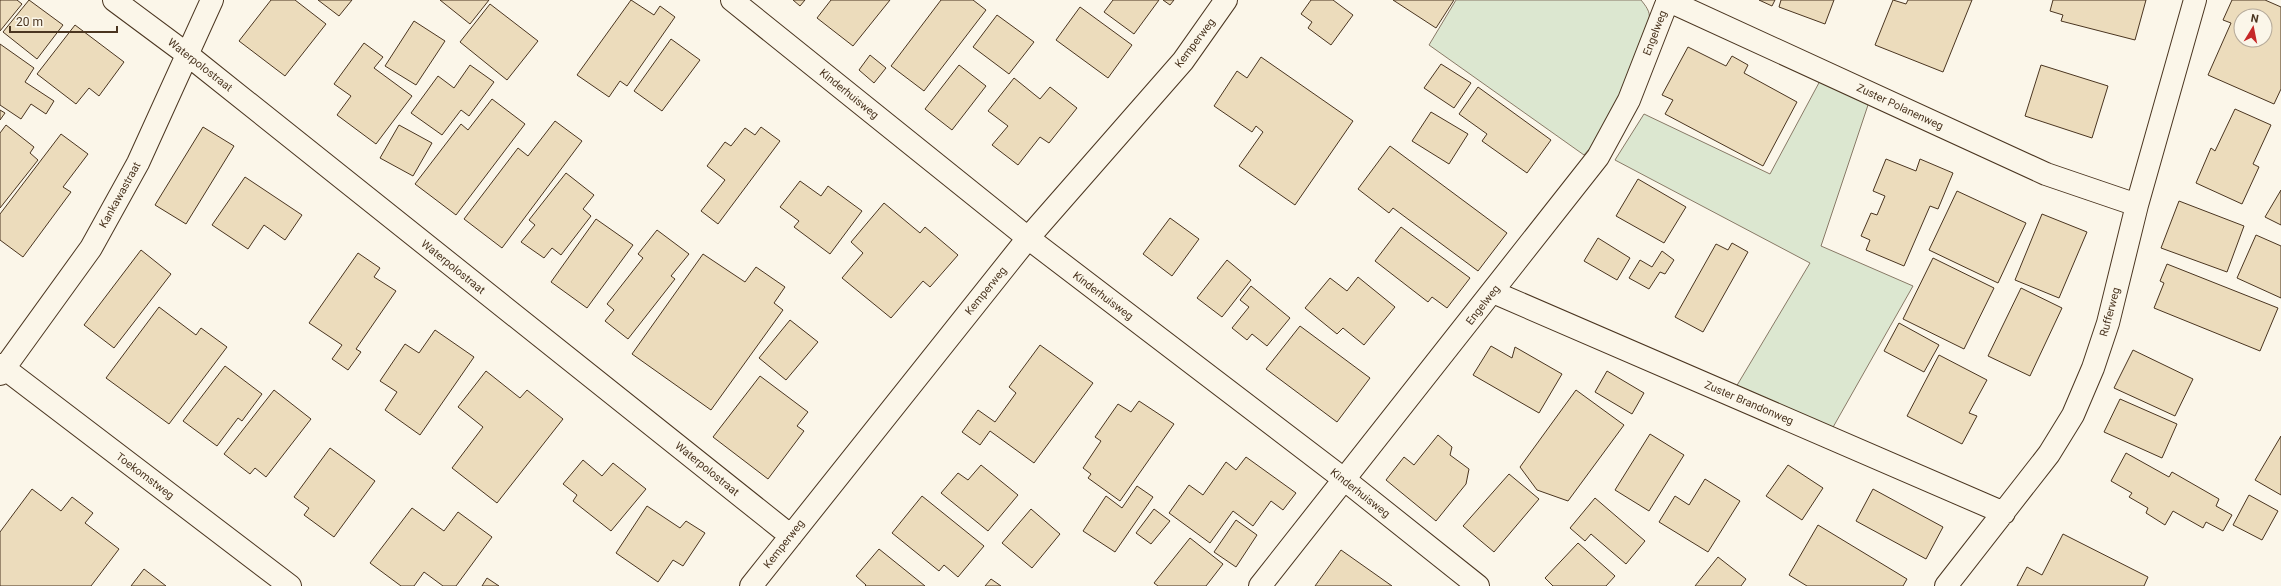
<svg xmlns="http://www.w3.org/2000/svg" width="2281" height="586" viewBox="0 0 2281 586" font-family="Roboto,sans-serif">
<rect width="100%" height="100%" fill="#fbf6e9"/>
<path fill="#dce7d0" stroke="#887966" d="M1456,0h185c4,5 10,12 8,19 -1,9 -6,18 -9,26 -13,38 -29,81 -56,110l-155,-110z
M1821,79l48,23 -48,144 92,40 -81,143 -96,-42 74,-124 -195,-103 29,-46 126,60z"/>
<path fill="#ecdcbc" stroke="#4a3520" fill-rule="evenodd" d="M0,0h17l5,4 -22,27z
M29,0l34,25 -26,34 -34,-27z
M271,0h24l31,24 -41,52 -46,-35z
M318,0h34l-13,16z
M440,0h49l-19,24z
M631,0l23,15 6,-9 15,11 -48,69 -7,-5 -11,16 -32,-22z
M793,0h12l-5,6z
M831,0h59l-37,46 -36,-28z
M941,0h32l13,10 -62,81 -33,-25z
M1113,0h46l-25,34 -30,-22z
M1163,0h11l-4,5z
M1311,0h22l20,15 -22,30 -23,-17 4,-6 -11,-8z
M1393,0h61l-18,28z
M1759,0h16l-3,6z
M1781,0h53l-9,24 -46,-17z
M1893,0l13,4 2,-4h64l-29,72 -68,-27z
M2053,0h93l-11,40 -74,-19 2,-6 -13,-4z
M2232,0h33l16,7v82l-7,15 -66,-29 23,-52 -8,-3zM2241,16h24v24h-24z
M490,4l48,37 -31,39 -47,-38z
M1080,7l52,38 -24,33 -52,-38z
M997,15l37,27 -25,32 -36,-27z
M414,21l31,20 -29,44 -31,-19z
M75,25l49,37 -25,34 -10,-8 -13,16 -39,-30z
M671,39l29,21 -38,51 -28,-20z
M364,43l19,14 -9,11 38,28 -36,48 -39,-29 14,-19 -17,-12z
M0,44l34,24 -9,14 29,19 -8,13 -15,-10 -10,15 -21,-14z
M1688,47l38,19 6,-10 16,9 -4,8 53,29 -34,64 -98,-52 8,-14 -11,-5z
M870,55l16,13 -12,15 -15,-13z
M1261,57l92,64 -58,84 -56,-39 24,-34 -7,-6 -4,6 -38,-26 23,-35 10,7z
M1441,64l30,19 -17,25 -30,-20z
M470,65l24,17 -25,34 -8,-6 -19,25 -31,-22 27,-37 16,12z
M959,65l27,21 -34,44 -27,-21z
M2041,65l67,21 -16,52 -67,-22z
M1014,78l26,21 10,-12 27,21 -28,35 -9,-6 -22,28 -26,-20 16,-19 -20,-15z
M1478,87l73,53 -24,33 -45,-32 5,-7 -28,-20z
M492,99l33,25 -69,91 -41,-31 46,-60 7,6z
M2235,109l36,16 -18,39 6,3 -17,37 -46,-21 15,-35 4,3z
M0,110l5,3 -5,7z
M1431,112l37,22 -19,30 -37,-23z
M555,121l27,20 -80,107 -38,-29 54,-71 10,8z
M6,125l28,22 -4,6 8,7 -38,48v-75z
M399,125l33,18 -19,33 -33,-18z
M203,127l31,19 -48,78 -31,-19z
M761,127l19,14 -62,83 -17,-13 24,-31 -18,-14 18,-24 6,4 14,-18 10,7z
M61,134l27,20 -25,33 8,5 -48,65 -23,-17v-26z
M1390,146l117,87 -29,38 -85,-63 -4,5 -31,-24z
M1886,159l30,12 4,-12 33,14 -15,36 -8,-3 -26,60 -38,-16 4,-10 -9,-4 10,-23 6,2 8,-19 -12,-5z
M566,173l28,22 -11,14 8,7 -30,39 -9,-7 -8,10 -23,-16 14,-17 -6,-5z
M245,177l57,38 -17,25 -21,-15 -16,24 -36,-24z
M1638,179l48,28 -22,36 -48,-27z
M800,181l21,15 7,-10 34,25 -32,43 -36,-27 5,-6 -19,-14z
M2281,190v35l-16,-8z
M1957,191l69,32 -28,60 -69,-33z
M2179,201l65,25 -17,46 -66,-24z
M884,203l36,30 5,-6 33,28 -28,32 -7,-6 -32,37 -49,-40 21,-25 -12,-11z
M2042,214l45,18 -28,66 -44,-18z
M1170,218l29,21 -27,37 -29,-22z
M596,219l37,26 -46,63 -36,-26z
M1401,227l69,51 -23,30 -15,-11 -4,5 -53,-41z
M657,230l32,24 -18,22 4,3 -47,60 -23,-18 9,-11 -7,-6 36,-46 -5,-4z
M2256,235l25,11v52l-44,-20z
M1598,238l32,20 -13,22 -33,-19z
M1732,243l16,9 -45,80 -28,-15 41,-73 12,6z
M141,250l30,24 -57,74 -30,-23z
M1662,251l12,9 -9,14 -5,-2 -11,17 -20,-11 11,-18 12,7z
M358,253l22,15 -6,9 22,14 -40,58 5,3 -13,18 -16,-11 10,-14 -33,-22z
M703,254l42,28 11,-15 29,20 -11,16 9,7 -72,100 -79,-56z
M1933,258l61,30 -30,61 -61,-30z
M1227,260l24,20 -29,37 -25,-19z
M2167,264l111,44 -18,43 -106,-43 10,-25 -4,-2z
M1358,277l37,30 -31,38 -21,-17 -6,6 -32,-26 25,-30 17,13z
M1251,286l39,32 -23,28 -15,-12 -5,6 -15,-12 17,-21 -9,-7z
M2021,288l41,20 -32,68 -42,-20z
M159,307l37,28 5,-7 26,19 -58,77 -63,-46z
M790,320l28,22 -32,38 -27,-22z
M1899,323l40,22 -15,27 -40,-21z
M1300,326l70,52 -33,44 -71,-53z
M435,330l39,27 -54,78 -35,-25 12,-18 -17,-11 25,-37 14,9z
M1040,345l53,38 -59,80 -44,-32 -10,14 -18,-13 16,-22 17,12 21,-29 -7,-6z
M1491,346l21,12 3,-11 47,27 -23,39 -66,-38z
M2133,350l60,29 -18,37 -61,-28z
M1939,355l48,25 -18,33 8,3 -15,28 -55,-28z
M225,366l37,28 -20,27 -4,-3 -21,28 -34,-25z
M486,371l34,27 7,-8 36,29 -66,84 -45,-35 31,-41 -25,-20z
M1607,371l37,22 -12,21 -37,-22z
M760,376l48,36 -11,14 7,5 -36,48 -55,-42z
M274,390l37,29 -45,58 -11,-9 -5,6 -26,-20z
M1576,390l48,35 -56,76 -31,-11 -17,-23z
M2120,399l57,25 -15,34 -58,-26z
M1139,401l35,23 -54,77 -32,-23 3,-4 -8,-6 18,-27 -6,-4 23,-33 13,8z
M1650,434l34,21 -35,56 -34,-21z
M1438,435l14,12 -2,8 19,14 -3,15 -30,37 -50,-41 18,-23 10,8z
M2281,436v59l-26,-15z
M330,448l45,33 -41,56 -30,-22 5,-7 -15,-11z
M2126,453l43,24 3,-5 47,27 -3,7 16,9 -9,16 -17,-9 -3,6 -30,-17 -8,14 -19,-12 2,-5 -19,-11 3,-4 -21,-12z
M1246,457l50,36 -13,17 -12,-9 -18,25 -20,-15 -23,32 -41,-30 20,-28 14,10 23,-33 10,8z
M583,460l19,16 11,-13 33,26 -35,42 -38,-30 4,-6 -14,-11z
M981,465l37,30 -30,36 -47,-38 17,-20 10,7z
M1788,465l35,23 -21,32 -36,-24z
M1509,474l30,25 -45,53 -31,-26z
M1705,479l35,22 -32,51 -49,-30 16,-26 14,9z
M1137,486l16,11 -38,55 -32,-21 23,-35 16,12z
M32,489l29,22 11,-14 21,16 -8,10 34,26 -28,37h-91v-54z
M1873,489l70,38 -17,32 -70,-38z
M2249,495l29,16 -16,29 -29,-15z
M922,496l62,50 -26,31 -14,-12 -5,6 -47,-38z
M1595,498l50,43 -19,23 -35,-30 -6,7 -15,-13z
M647,506l33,22 6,-7 19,12 -22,33 -10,-6 -15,22 -42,-29z
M412,508l32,23 14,-19 34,25 -36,49h-13l-19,-14 -10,14h-13l-31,-23z
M1031,509l29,25 -28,34 -30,-25z
M1154,509l16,12 -19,23 -15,-11z
M1236,520l21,15 -21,32 -22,-15z
M1818,525l89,54 -4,7h-96l-18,-11z
M2063,534l85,43 -4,9h-127l10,-19 15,8z
M1190,538l33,26 -17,22h-48l-4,-3z
M1578,543l37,33 -9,10h-53l-8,-8z
M879,549l46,37h-60l1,-1 -10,-9z
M1341,550l51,36h-77z
M1718,557l28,22 -5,7h-46z
M144,569l22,17h-35z
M487,578l12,8h-17z
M991,579l10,7h-16z"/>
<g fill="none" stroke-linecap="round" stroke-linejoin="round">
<defs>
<path id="street" d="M114,0l74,55 603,481
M732,0l296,238 317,242 133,106
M1667,0l379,174 91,31
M1493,292l511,221
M0,365l290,221
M0,374l91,-126 47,-85 74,-163
M751,586l277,-348 155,-177 43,-61
M1260,586l338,-429 31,-57 39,-100
M1946,586l103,-132 24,-39 20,-47 15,-45 29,-118 58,-205"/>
</defs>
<use href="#street" stroke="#4a3520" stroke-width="24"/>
<use href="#street" stroke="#fbf6e9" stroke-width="22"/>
</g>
<g text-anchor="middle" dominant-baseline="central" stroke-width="3" stroke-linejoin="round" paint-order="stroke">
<g font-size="11" fill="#4a3520" stroke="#fbf6e9">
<text transform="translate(1655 33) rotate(-69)">Engelweg</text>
<text transform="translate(1195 43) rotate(-53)">Kemperweg</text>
<text transform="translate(200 65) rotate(38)">Waterpolostraat</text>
<text transform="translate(849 94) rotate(39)">Kinderhuisweg</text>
<text transform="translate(1900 107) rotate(25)">Zuster Polanenweg</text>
<text transform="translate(120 195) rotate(-61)">Kankawastraat</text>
<text transform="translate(453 267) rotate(39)">Waterpolostraat</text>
<text transform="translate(986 291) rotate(-51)">Kemperweg</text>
<text transform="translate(1103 296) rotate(37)">Kinderhuisweg</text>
<text transform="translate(1483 305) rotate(-52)">Engelweg</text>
<text transform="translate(2110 312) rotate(-75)">Rufferweg</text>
<text transform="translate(1749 403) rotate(23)">Zuster Brandonweg</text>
<text transform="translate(707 469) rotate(39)">Waterpolostraat</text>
<text transform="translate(145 476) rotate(37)">Toekomstweg</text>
<text transform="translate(1360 493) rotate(38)">Kinderhuisweg</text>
<text transform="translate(784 544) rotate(-52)">Kemperweg</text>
</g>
</g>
<g transform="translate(2253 28) rotate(10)"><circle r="19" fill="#fbf6e9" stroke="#b4a999"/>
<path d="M0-3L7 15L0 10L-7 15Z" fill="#c62828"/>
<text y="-6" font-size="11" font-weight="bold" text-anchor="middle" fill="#4a3520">N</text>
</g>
<path d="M10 26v6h107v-6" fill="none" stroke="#4a3520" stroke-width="2"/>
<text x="16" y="26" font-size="12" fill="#4a3520" stroke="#fbf6e9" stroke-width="3" paint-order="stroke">20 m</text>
</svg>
